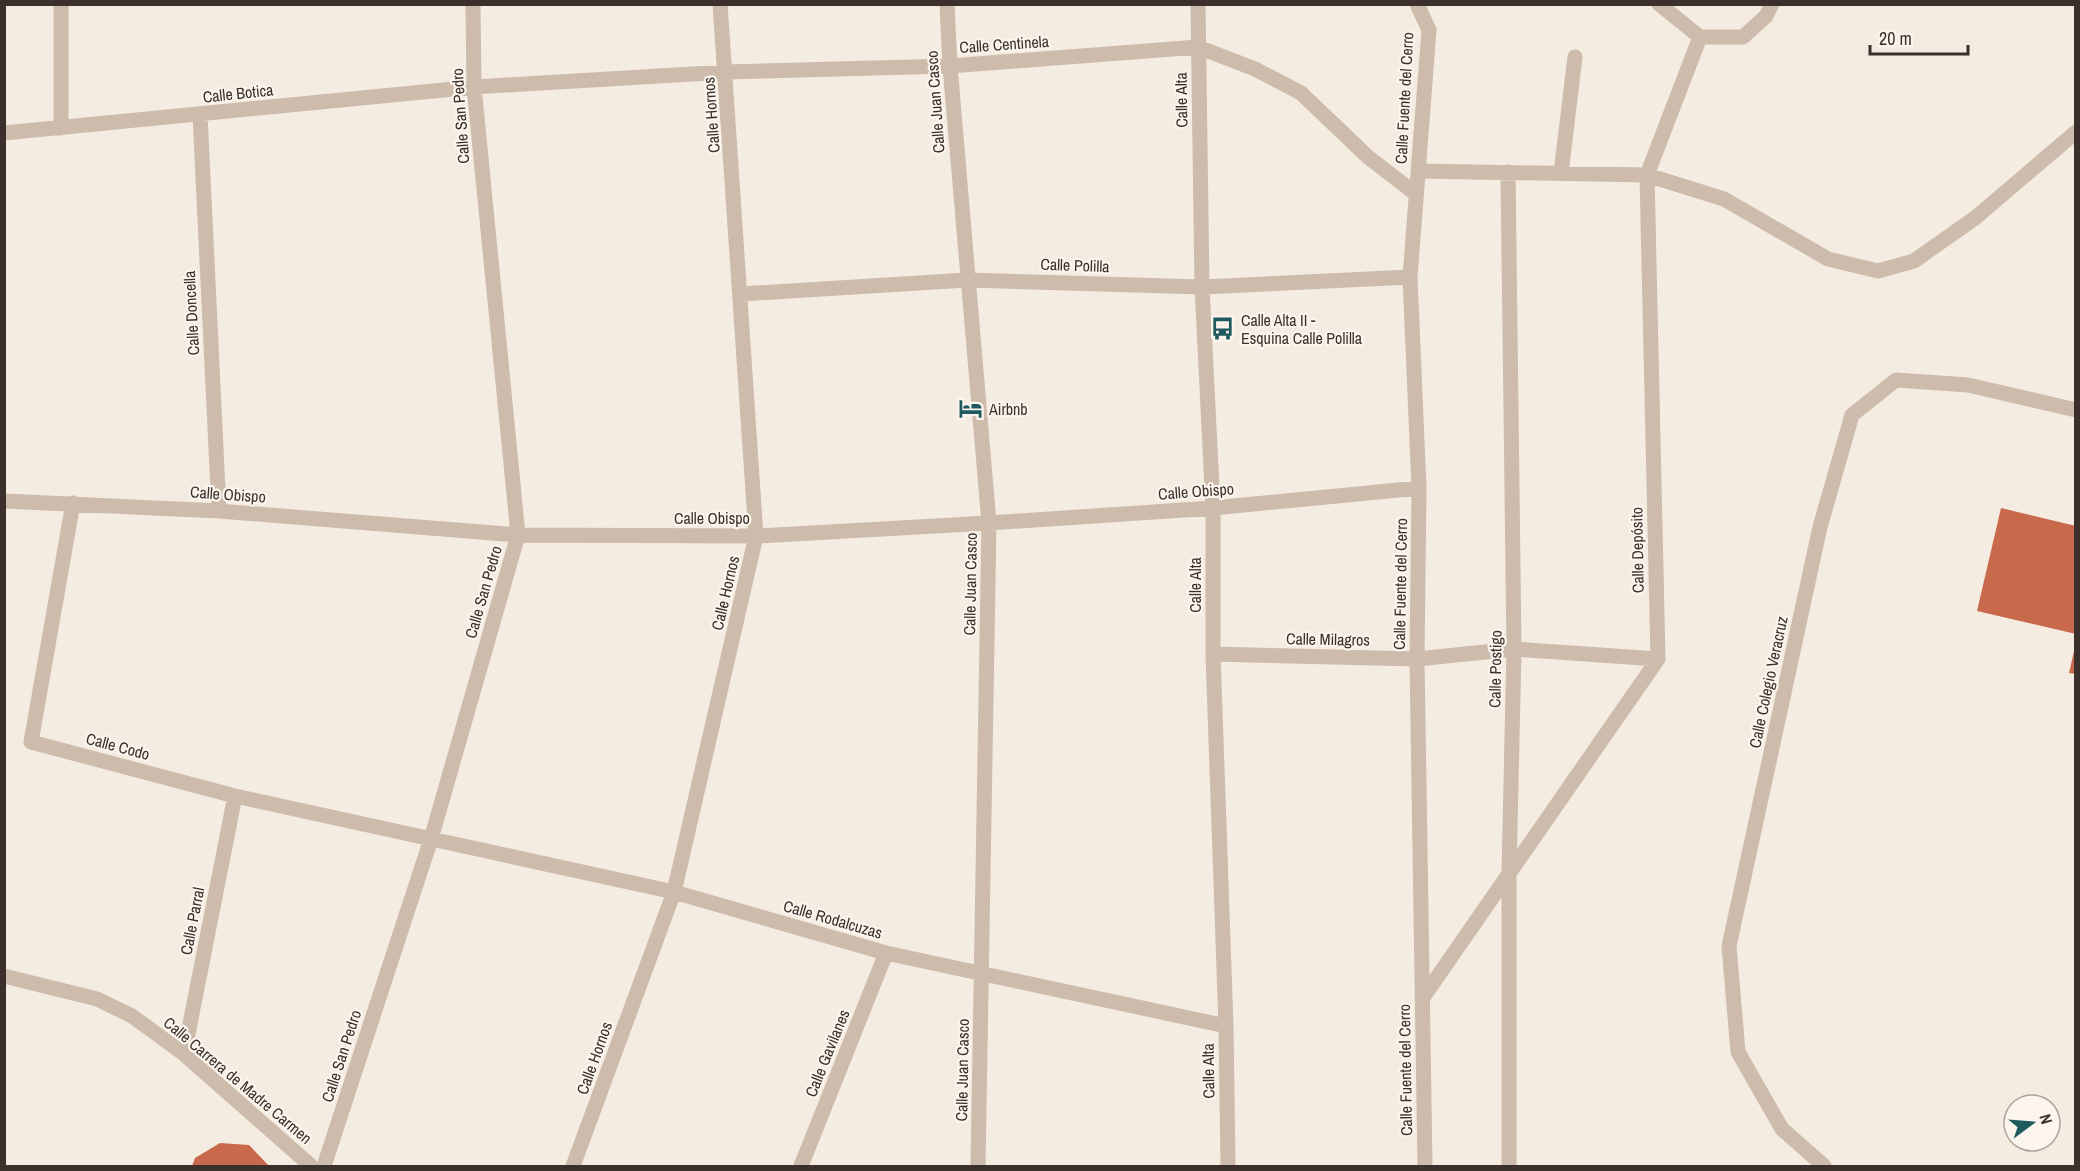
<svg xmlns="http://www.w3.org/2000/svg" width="2080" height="1171" viewBox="0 0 2080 1171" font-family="'Archivo Narrow',sans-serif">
<rect width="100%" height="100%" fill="#f4ebe1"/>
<path fill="#c8694b" d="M2001,508l75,18v108l-99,-23z
M2075,647l1,1v26l-7,-1z
M220,1143l29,2 20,21h-77l3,-8z"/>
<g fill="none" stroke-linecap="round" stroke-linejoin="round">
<path stroke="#cdbbac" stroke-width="15" d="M947,4l3,62 39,457 -11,643
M1198,4l4,283 11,221v146l13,372 2,140
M1417,4l12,26 -19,247 9,211 -2,171 8,507
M1659,4l41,33
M1700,37h43l23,-21 6,-12
M200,115l19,396
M61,128v-124
M4,133l470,-46 252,-15 224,-6 248,-19 57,22 46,24 67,64 48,37
M1418,171l229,4 77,24 104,60 50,12 36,-10 61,-43 101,-86
M1508,172l6,477 -5,224v293
M1561,173l14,-116
M740,294l227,-14 235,7 208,-10
M4,501l215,10 299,24 238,1 233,-13 224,-15 206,-20
M73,503l-42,239 204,54 439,96 212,61 340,73
M1213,654l204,5 97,-10 144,10
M4,976l93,23 35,17 52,38 127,112
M1422,999l236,-340 -11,-484 53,-138
M184,1054l51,-258
M324,1166l107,-327 87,-304 -44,-448 -1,-83
M573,1166l101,-274 82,-356 -36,-532
M801,1166l85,-213
M1824,1166l-42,-37 -44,-77 -9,-106 91,-419 32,-112 44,-35 72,5 108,25"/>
</g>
<defs>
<symbol id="bus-bare" viewBox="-9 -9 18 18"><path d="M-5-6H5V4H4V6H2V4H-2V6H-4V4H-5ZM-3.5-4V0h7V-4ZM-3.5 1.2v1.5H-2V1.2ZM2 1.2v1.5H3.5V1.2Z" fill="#1f5a5e" stroke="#fbf5ee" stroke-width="2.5" paint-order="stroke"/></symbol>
<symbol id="hotel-bare" viewBox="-9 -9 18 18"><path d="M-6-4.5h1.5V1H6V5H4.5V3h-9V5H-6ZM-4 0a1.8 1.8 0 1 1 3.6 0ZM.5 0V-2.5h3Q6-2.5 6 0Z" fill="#1f5a5e" stroke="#fbf5ee" stroke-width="2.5" paint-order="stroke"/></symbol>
</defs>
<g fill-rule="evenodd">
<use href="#bus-bare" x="1206" y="312" width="33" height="33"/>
<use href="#hotel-bare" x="954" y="392" width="33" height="33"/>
</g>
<g text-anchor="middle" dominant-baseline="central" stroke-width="4.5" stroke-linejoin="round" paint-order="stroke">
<g font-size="16" fill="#3b302b" stroke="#fbf5ee">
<text transform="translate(1004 44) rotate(-4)">Calle Centinela</text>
<text transform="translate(238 93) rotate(-6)">Calle Botica</text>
<text transform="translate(1404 98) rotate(-87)">Calle Fuente del Cerro</text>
<text transform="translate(1181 100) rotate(-91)">Calle Alta</text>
<text transform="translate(935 102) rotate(-94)">Calle Juan Casco</text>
<text transform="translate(711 115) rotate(-94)">Calle Hornos</text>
<text transform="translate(460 116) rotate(-94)">Calle San Pedro</text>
<text transform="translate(1075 265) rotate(2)">Calle Polilla</text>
<text transform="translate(191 313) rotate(-93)">Calle Doncella</text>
<text transform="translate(1196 491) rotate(-4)">Calle Obispo</text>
<text transform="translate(228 494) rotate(4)">Calle Obispo</text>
<text x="712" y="518">Calle Obispo</text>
<text transform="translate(1637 550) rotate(-91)">Calle Depósito</text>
<text transform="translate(970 584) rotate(-89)">Calle Juan Casco</text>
<text transform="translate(1400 584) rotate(-89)">Calle Fuente del Cerro</text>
<text transform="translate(1195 585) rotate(-90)">Calle Alta</text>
<text transform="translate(483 592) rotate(-74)">Calle San Pedro</text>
<text transform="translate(725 593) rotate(-77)">Calle Hornos</text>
<text transform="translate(1328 639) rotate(1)">Calle Milagros</text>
<text transform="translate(1495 669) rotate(-89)">Calle Postigo</text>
<text transform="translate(1768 682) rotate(-78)">Calle Colegio Veracruz</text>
<text transform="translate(118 746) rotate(15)">Calle Codo</text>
<text transform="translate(833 919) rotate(16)">Calle Rodalcuzas</text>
<text transform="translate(192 921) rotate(-79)">Calle Parral</text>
<text transform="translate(827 1053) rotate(-68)">Calle Gavilanes</text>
<text transform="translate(341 1056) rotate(-72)">Calle San Pedro</text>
<text transform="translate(594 1058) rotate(-70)">Calle Hornos</text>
<text transform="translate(962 1070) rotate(-89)">Calle Juan Casco</text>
<text transform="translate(1405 1070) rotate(-91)">Calle Fuente del Cerro</text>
<text transform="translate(1208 1071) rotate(-91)">Calle Alta</text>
<text transform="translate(238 1080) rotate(40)">Calle Carrera de Madre Carmen</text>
</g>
<g font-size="16" fill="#3b302b" stroke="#fbf5ee" text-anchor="start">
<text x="1241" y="320">Calle Alta II -<tspan x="1241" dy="18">Esquina Calle Polilla</tspan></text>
<text x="989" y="409">Airbnb</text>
</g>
</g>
<rect width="2080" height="1171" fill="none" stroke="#3b302b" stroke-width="12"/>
<g transform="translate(2032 1123) rotate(74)"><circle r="28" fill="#fbf5ee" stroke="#aea6a0" stroke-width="1.5"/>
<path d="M0-4.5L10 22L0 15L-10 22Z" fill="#1f5a5e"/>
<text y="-9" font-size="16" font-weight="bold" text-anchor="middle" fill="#3b302b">N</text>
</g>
<path d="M1870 45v9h98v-9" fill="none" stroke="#3b302b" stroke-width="3"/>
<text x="1879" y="45" font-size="18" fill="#3b302b" stroke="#fbf5ee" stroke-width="4.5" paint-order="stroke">20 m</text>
</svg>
